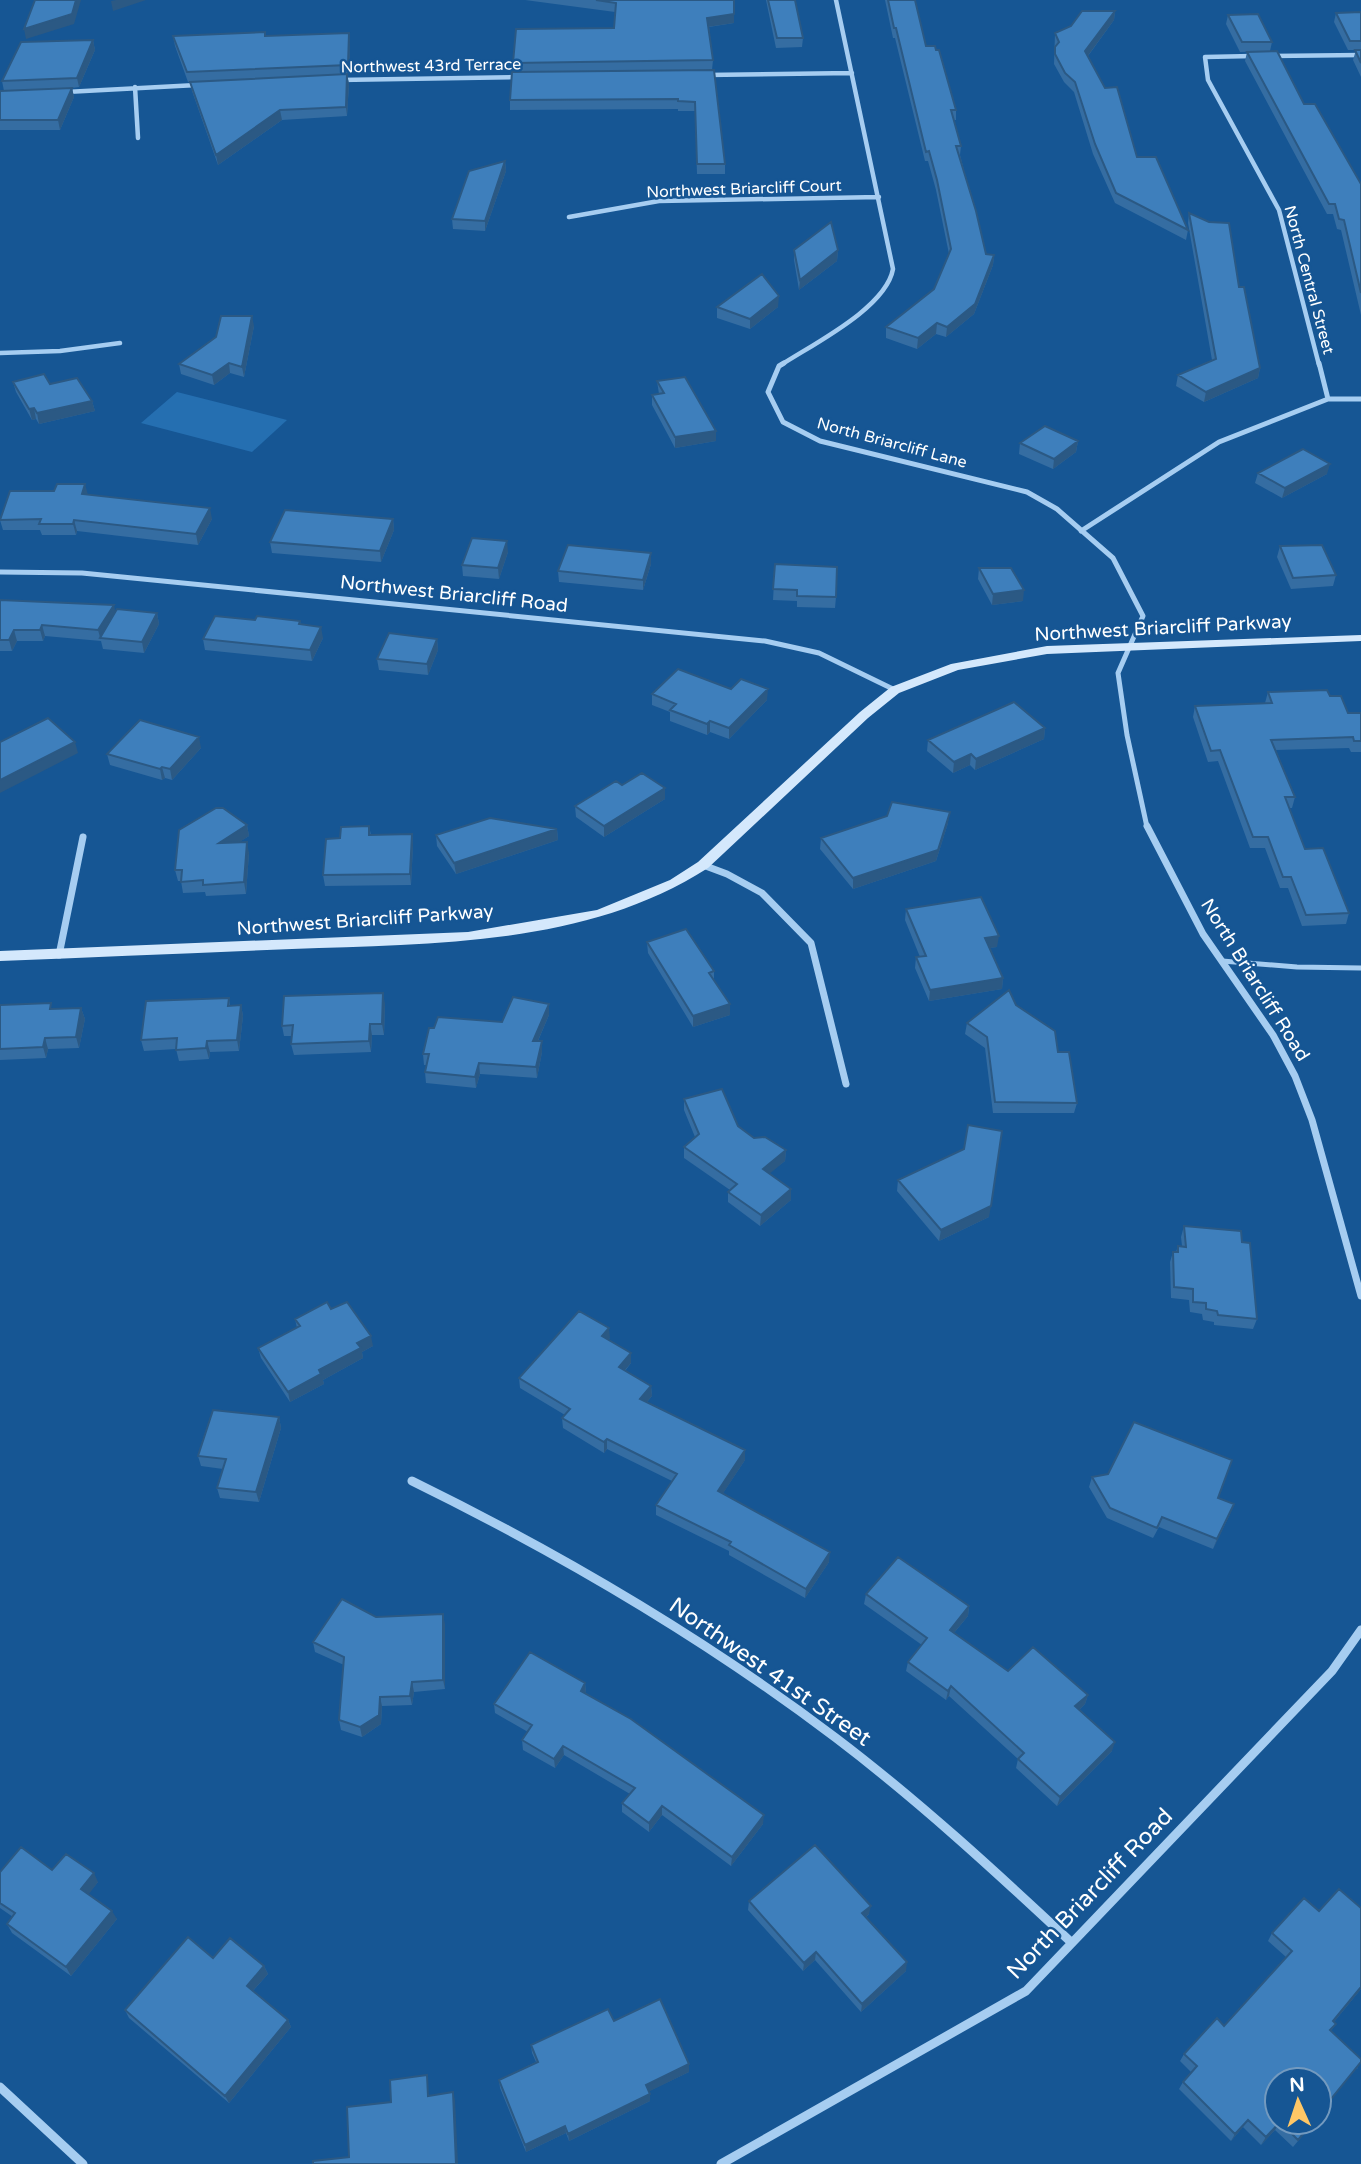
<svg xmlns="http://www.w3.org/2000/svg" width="1361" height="2164" viewBox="0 0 1361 2164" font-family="'Varela Round',sans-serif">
<rect width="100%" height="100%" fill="#165694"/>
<path fill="#256fb1" d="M177,392l110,28 -35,32 -111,-29z"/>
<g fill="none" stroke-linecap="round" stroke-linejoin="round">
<path stroke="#a6cdf1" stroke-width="5" d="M1222,961l75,6 64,1"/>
<path stroke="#a6cdf1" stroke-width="4.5" d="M1253,56l-48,1 3,23 71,130 40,155
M1272,56l89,-1
M706,75l146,-2
M339,80l180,-3
M135,87l3,51
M66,92l131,-7
M569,217l90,-16 220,-4
M0,353l60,-2 60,-8
M781,365c32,-21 105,-57 112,-96l-57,-269"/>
<path stroke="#a6cdf1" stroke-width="5" d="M784,363l-5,3 -11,26 15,30 37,19 207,51 30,17 56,49 30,58 -25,57 9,62 20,92
M1319,363l9,36
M1081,531l138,-89 109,-43h33
M0,572l82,1 683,68 54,12 76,37"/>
<path stroke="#a6cdf1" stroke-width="7" d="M1147,826l56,108 70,101 22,41 17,44 49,176
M703,865l24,9 35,19 49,50 35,141
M59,955l24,-118"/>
<path stroke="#a6cdf1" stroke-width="9" d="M412,1481c149,73 292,157 424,257 83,63 160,134 236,205
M0,2087l83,77
M721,2164l305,-173 306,-320 29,-41"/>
<path fill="#d4e8fc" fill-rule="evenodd" d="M1361,635v6l-314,13 -89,16 -59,23 -31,25 -160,150c-123,79 -276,75 -416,81 -98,4 -195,8 -292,12v-10l468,-19 129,-22 73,-30 28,-18 162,-150 31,-25 60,-23 96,-18z"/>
</g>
<path fill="#356da2" d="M525,0h209v23l-25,4 4,33 -1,10 13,94v10h-28l-2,-63h-17v-2l-168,1v-10l4,-28 -1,-9 101,-35 1,-16z
M766,0h29l8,38 -1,9 -26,1z
M885,0h30l11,46 30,64v10h-3l8,26 -1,9 26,99 8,1 -1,10 -19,49 -28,23 -10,-3 -19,15 -31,-11v-11l48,-38 15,-35 -13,-64 -8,-29h-3l-30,-123h-2z
M1115,11l-1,9 -26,36 49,101 51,73 -2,10 -71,-37 -22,-49 -19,-62 -10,-10 -10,-18 1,-31z
M1361,12v65l-8,-17 3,-10h-8l-14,-28 2,-9z
M1228,15l44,27 -2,9 -30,1 -14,-28z
M265,32v4l84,-3 1,10 -1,31h-2l2,10 -2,32 -65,4 -64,45 -26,-74 -2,-9h-2l-13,-36 -2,-10z
M93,40l2,10 -16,37 -7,1 2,9 -14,33h-60v-39h4l-2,-10z
M1247,52l57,52 57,80v131l-20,-85 -4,-1 -4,-15h-6l-82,-153z
M505,161l1,10 -21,60 -32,-2 -1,-10z
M1189,213l50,74 21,81 -2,10 -54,24 -28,-16 2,-11 34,-15 -24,-137z
M794,250h44l-1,11 -38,29 -5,-30z
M717,307h61l-28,22 -33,-11z
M254,326l-10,51 -14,-4 -16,12 -33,-11 -2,-10z
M657,381l59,50v10l-41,7 -23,-43v-10l7,-1z
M13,382l37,2 42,17 3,10 -56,13 -3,-5 -4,1 -16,-28z
M1078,441l-2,11 -23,17 -34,-15 1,-11z
M1258,473l69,1 -45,24 -27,-15z
M88,495l124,24 -14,26 -121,-14 -1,4h-34l-2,-5h-37l-3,-10z
M393,519l1,11 -13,32 -109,-9 -2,-11z
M1280,546l56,29 -3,11 -42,3 -14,-32z
M508,552l-9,27 -36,-3 -1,-11z
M651,553v11l-8,26 -84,-8 -1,-11z
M775,564l61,33 -1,11 -38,-1v-6l-24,-1z
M979,568l44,33 -31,4 -14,-26z
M0,600l115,12 42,1 2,11 -15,29 -41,-4 -2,-8 -56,-5 -2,5h-26l-5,10h-12z
M255,620l45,1 1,4 22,13 -11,23 -107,-11 -2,-11z
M437,639l1,11 -10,25 -49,-5 -2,-11z
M731,689l36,11 -38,39 -19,-7 -3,3 -37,-14v-9l-18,-7v-11z
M1268,692l62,4 18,17h13v39h-10l-2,-4 -73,2 19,47 -3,11h-3l16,41 44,64 -3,11 -44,2 -14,-38h-8l-15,-40h-15l-32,-87 -10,1 -15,-45 2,-11 70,-3z
M1045,728l-1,11 -69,31 -5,-5 -17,8 -26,-22 1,-11z
M201,748l-29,32 -7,-2 -3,2 -52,-15 -3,-11z
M622,785l43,3v11l-61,38 -28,-20 -1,-11z
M948,823l-12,38 -83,28 -33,-40 1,-11z
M247,825l2,11 -10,6 10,11 -3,41 -40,2 -1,-4 -22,1 -2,-12h-3l-3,-11z
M369,826l2,9 41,-1 1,11 -2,40 -86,1 -2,-11 17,-37z
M557,829l1,11 -102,34 -19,-28 -1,-11z
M906,909l91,38 -8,1 14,30 -1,11 -73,12 -14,-33 1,-11h4l-15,-37z
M647,942l67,29v9l16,24v11l-37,12 -45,-74z
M229,998l1,8 11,-1 2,11 -4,35 -29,1 -1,7 -30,2 -3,-12 -32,2 -3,-11z
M385,1004l-1,31h-12l-1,17 -77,3 -3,-11 1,-8h-8l-2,-10z
M549,1004v11l-11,26h4v11l-5,26 -57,-4 -4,14 -50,-5 -1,-11 2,-7h-3l-1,-11z
M0,1005l53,4 28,-1 4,11 -6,29 -31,1 -2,9 -46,2z
M1016,1005l42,47 19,51 -3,10h-81l-8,-65 -20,-14 2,-11z
M684,1099l54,27 16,12 32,12 -1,11 -16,12 22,27 -31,26 -32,-24v-10l2,-2 -46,-32v-11l11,-10 -11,-27z
M898,1180l91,37 -50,24 -42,-50z
M1184,1226l58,16 15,77 -4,10 -39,-4v-3l-11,-2 -1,-6 -12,-2 -1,-12 -18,-2 -1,-36 3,-10h3l2,-6h4l-1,-9z
M331,1309l42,37 -11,6 1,6 -40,22 1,4 -34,18 -29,-44 -3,-10 39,-20 -2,-9z
M610,1338l-2,2 23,13v10l-6,8 26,15 1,10 -5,6 98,48v10l-22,33 106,69 -24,36 -76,-43v-4l-73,-36v-10l16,-24 -65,-32 -3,4 -41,-25 -1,-10 3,-3 -45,-27 -1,-10z
M279,1417l2,11 -22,74 -39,-4 -3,-10 6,-19 -22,-3 -3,-10z
M1092,1477l126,21 12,16 -17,35 -54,-22 -6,11 -46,-20 -18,-31z
M866,1594l103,12 -1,10 -14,17 54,38 80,24 -3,9 -6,6 33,41 -55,55 -41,-38 2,-9 -69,-63 -3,4 -40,-29 2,-9 14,-17 -58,-41z
M376,1617l69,7v65l-31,3 -2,13 -30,1 -1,18 -19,13 -21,-7 -2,-10 5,-55 -29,-13 -2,-10z
M585,1683l1,10 177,131 -32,42 -69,-51 -13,17 -27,-20v-9l8,-9 -66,-39 -9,13 -32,-18 -1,-10 6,-8 -33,-19 -1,-9z
M52,1870l46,12 -10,12 29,25 -46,57 -59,-43 -5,-9 6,-7 -13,-9v-36z
M749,1901l120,13 -3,3 40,54 -45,41 -46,-52 -12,11 -55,-61z
M1361,1908v81l-27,33 2,2 -5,7 27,37 -81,54h37l-21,25 -18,-17 -14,15 -18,-18 -12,14 -52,-52 4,-7 8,-10 -11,-11 4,-7 40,-28 62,-69 -18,-16 4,-8 47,-22z
M213,1958l51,8 4,8 -15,17 35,29 3,7 -62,76 -100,-85 -4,-8z
M614,2021l75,43v8l-40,19 1,10 -81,40 -3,-8 -40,19 -26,-64 -1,-8 37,-18 -4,-9 -1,-8z"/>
<path fill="#2b5984" d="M76,0h5l-7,24 -48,15 -2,-10z
M116,0h30l-33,11 -2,-10z
M1115,11l-1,9 -30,41 1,-10z
M734,14v9l-27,4v-9z
M349,33l1,10 -1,31 -1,-9z
M93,40l2,10 -16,37 -2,-9z
M347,74l2,10 -2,32 -1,-9z
M72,88l2,9 -14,33 -2,-10z
M280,110l2,10 -64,45 -2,-10z
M505,161l1,10 -21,60v-10z
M838,250l-1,11 -38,29 1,-10z
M994,255l-1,10 -19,49 -28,23 1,-10z
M779,296l-1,11 -28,22v-10z
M252,316l2,10 -10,51 -2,-10z
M937,323l-1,11 -19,15 1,-11z
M229,363l1,10 -16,12 -2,-10z
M1260,368l-2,10 -54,24 2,-10z
M92,401l3,10 -56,13 -2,-11z
M34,408l2,11 -4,1 -3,-11z
M716,431v10l-41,7v-11z
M1078,441l-2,11 -23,17 1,-10z
M1330,464l-3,10 -45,24 3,-10z
M85,484l3,11 -6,-1z
M210,508l2,11 -14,26 -2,-11z
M393,519l1,11 -13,32 -1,-11z
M74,520l3,11 -1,4 -3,-11z
M507,541l1,11 -9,27 -1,-11z
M651,553v11l-8,26v-10z
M1024,590l-1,11 -31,4 1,-11z
M114,605l2,11 -16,22 1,3 -3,-11z
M157,613l2,11 -15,29 -2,-11z
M42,625l3,11 -2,5 -3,-11z
M321,627l2,11 -11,23 -2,-11z
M14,630l3,11 -5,10 -3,-11z
M437,639l1,11 -10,25 -1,-11z
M768,689l-1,11 -38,39v-11z
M710,721v11l-3,3v-11z
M1045,728l-1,11 -69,31 1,-11z
M199,737l2,11 -29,32 -2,-11z
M75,742l3,11 -78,40v-13z
M971,754l-1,11 -17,8 1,-11z
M162,767l3,11 -3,2 -2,-11z
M665,788v11l-61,38v-11z
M950,812l-2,11 -12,38 -83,28v-11z
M247,825l2,11 -28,18 -2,-11z
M557,829l1,11 -102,34 -2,-11z
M412,834l1,11 -2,40 -1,-11z
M247,842l2,11 -3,41 -2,-12z
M999,936l-2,11 -14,2 2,-11z
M1003,978l-1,11 -73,12 1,-11z
M383,993l2,11 -1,31 -2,-11z
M549,1004v11l-16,37v-11z
M730,1004v11l-37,12v-11z
M241,1005l2,11 -4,35 -2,-11z
M81,1008l4,11 -6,29 -3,-11z
M370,1024l2,11 -1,17 -2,-11z
M45,1038l3,11 -2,9 -3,-11z
M207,1041l3,11 -1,7 -3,-11z
M542,1041v11l-5,26 -1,-11z
M479,1063l1,11 -4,14 -1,-11z
M786,1150l-1,11 -23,19 1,-11z
M791,1189v11l-31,26 1,-11z
M991,1206l-2,11 -50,24 2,-11z
M609,1328l1,10 -8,8v-10z
M371,1336l2,10 -11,6 1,6 -40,22 1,4 -34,18 -2,-10 69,-49z
M631,1353v10l-12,14v-10z
M651,1386l1,10 -11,13 -1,-10z
M279,1417l2,11 -22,74 -3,-10z
M607,1439v10l-3,4v-11z
M745,1450v10l-27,41v-10z
M1234,1504l-4,10 -17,35 4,-10z
M830,1552l-1,10 -24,36 1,-9z
M969,1606l-1,10 -20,24 2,-10z
M443,1614l2,10v65l-2,-9z
M412,1682l2,10 -2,13 -2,-9z
M585,1683l1,10 -4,7 -1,-9z
M951,1686l-2,10 -3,4 2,-9z
M1088,1695l-3,9 -12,12 2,-10z
M380,1697l2,9 -1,18 -19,13 -2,-10z
M1115,1742l-3,9 -55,55 3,-9z
M563,1746l1,9 -9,13 -1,-9z
M662,1806v9l-13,17v-9z
M764,1815l-1,9 -32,42 1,-9z
M94,1873l4,9 -12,16 -5,-9z
M871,1906l-2,8 -8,7 1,-8z
M112,1911l5,8 -46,57 -5,-9z
M816,1952l-1,8 -12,11 1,-8z
M907,1962l-1,9 -45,41 1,-8z
M264,1966l4,8 -18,20 -3,-8z
M1361,1987v2l-33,40 5,-8z
M288,2020l3,7 -62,76 -4,-7z
M689,2064v8l-43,21v-8z
M453,2092l2,8 3,64h-2z
M650,2094v7l-81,40 -1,-7z
M1248,2120l-5,7 -12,14 4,-7z
M1280,2122l-5,8 -14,15 5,-8z
M565,2126l1,7 -40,19 -1,-7z"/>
<path fill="#3e7fbc" stroke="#2b5984" stroke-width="2" d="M35,0h41l-4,14 -48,15z
M596,0h138v14l-27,4 6,42 -200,3 3,-34 98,-1 2,-25z
M768,0h27l8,38h-26z
M888,0h27l11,46h9l1,4h3l17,60h-5l10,36h-5l20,65 10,43 8,1 -19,49 -28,23 -10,-4 -19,15 -32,-11 48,-38 17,-40 -14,-69 -8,-29 -3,1 -30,-124h-2z
M1082,11h33l-30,40 20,37 12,-1 20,70h19l32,73 -72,-37 -21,-49 -20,-62 -10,-9 -10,-19v-7l4,-5 -4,-9 16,-7z
M1361,12v29h-11l-14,-28z
M1258,14l14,28h-30l-14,-27z
M265,32v4l84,-3 -1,32 -161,7 -14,-36z
M93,40l-16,38 -75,3 19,-39z
M1355,50h6v13z
M1277,51l27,53h11l46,80v109l-17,-73 -5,-1 -4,-15h-6l-82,-152z
M714,70l11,94h-28l-2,-62 -17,-1v-2l-168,1 2,-28z
M347,74l-1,33 -66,3 -64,45 -26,-73z
M72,88l-14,32h-58v-29z
M505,161l-20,60 -33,-2 17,-48z
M1189,213l20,9 20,1 10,64h5l16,81 -54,24 -28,-17 38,-16z
M831,222l7,28 -38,30 -6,-30z
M762,274l17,22 -29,23 -33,-12z
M221,316h31l-10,51 -13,-4 -17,12 -33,-11 37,-27z
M44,374l6,10 27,-6 15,23 -55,12 -3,-5 -5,1 -16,-27z
M685,377l31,54 -41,6 -23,-42 12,-2 -7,-12z
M1045,426l33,15 -24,18 -34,-16z
M1303,449l27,15 -45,24 -27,-15z
M57,484h28l-3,10 128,14 -14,26 -122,-14 -1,4h-34l2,-5 -41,1 10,-29h44z
M285,510l108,9 -13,32 -110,-9z
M472,538l35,3 -9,27 -36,-3z
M568,545l83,8 -8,27 -85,-9z
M1322,545l14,30 -43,3 -13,-32z
M775,564l62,3 -1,30 -39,-1v-6l-24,-1z
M979,568h32l13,22 -31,4z
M0,600l114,5 -16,25 -56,-5 -2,5h-26l-5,10h-9z
M117,609l40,4 -15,29 -42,-4z
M215,616l40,4 2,-4 43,5 -1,3 22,3 -11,23 -107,-11z
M389,633l48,6 -10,25 -50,-5z
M678,669l53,20 10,-10 27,10 -39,39 -19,-7 -3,3 -37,-14 6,-6 -24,-10z
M1327,690l3,6h11l7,17h13v28h-7l-1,-4 -82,3 24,57h-10l20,52 18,-1 26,65 -43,2 -15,-38h-8l-15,-40h-15l-33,-87 -9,1 -16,-45 77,-3 -4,-11z
M1014,702l31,26 -69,31 -5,-5 -17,8 -26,-22z
M48,718l27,24 -75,38v-38z
M140,720l59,17 -29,32 -8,-2 -2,2 -53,-15z
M642,773l23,15 -61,38 -29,-20 36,-22 5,-3 6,4z
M892,802l58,10 -12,38 -85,28 -32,-40 66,-22z
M216,808h7l24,17 -28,18 28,-1 -3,40 -41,3v-5l-22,2 1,-12h-7l4,-40z
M490,818l67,11 -103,34 -18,-28z
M369,826v9l43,-1 -2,40 -87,1 3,-36 14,-1 1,-11z
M981,897l18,39 -14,2 18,40 -73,12 -14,-33 10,-1 -20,-47z
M686,929l28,42 -5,2 21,31 -37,12 -46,-74z
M1009,990l7,15 39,26 3,21h11l8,51 -82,-1 -8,-65 -20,-14z
M383,993l-1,31h-12l-1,17 -78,3 2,-19 -11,1 2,-30z
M513,997l36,7 -16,37h9l-6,26 -57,-4 -4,14 -50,-5 4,-18h-6l6,-26h5l4,-11 64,5z
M229,998l-1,8 13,-1 -4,35 -30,1 -1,7 -30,2 1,-12 -36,2 5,-39z
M51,1003l-1,6 31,-1 -5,29 -31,1 -2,9 -43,2v-44z
M722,1089l16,37 16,12 11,-1 21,13 -23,19 28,20 -30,26 -33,-23 9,-8 -53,-37 15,-13 -15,-35z
M968,1125l34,6 -11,75 -50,24 -43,-50 66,-31z
M1184,1226l57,5 1,11 8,1 7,76 -39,-4 -1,-4 -11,-2v-6l-13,-1v-13l-19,-2 -1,-35h5v-6l8,1z
M327,1302l4,7 16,-7 24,34 -14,7 4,5 -42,22 2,4 -33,18 -30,-44 42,-22 -5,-7z
M579,1311l30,17 -7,8 29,17 -12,14 32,19 -11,13 105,51 -27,41 112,61 -24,37 -77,-44 2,-3 -75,-37 21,-31 -70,-35 -3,3 -42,-24 8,-9 -51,-31z
M213,1410l66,7 -23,75 -39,-4 9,-29 -28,-3z
M1134,1422l98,38 -14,38 16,6 -17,35 -55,-22 -5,11 -47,-20 -18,-31 16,-3z
M898,1557l71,49 -19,24 58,41 25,-24 55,48 -13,11 40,36 -55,55 -42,-38 6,-6 -73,-67 -3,5 -40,-29 19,-24 -61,-44z
M342,1599l34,18 67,-3v66l-31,2 -2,14 -30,1 -1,18 -19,12 -21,-7 5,-63 -31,-15z
M530,1652l55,31 -4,8 50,28 133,96 -32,42 -70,-51 -13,17 -27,-20 13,-15 -72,-42 -9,13 -32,-19 10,-15 -38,-21z
M815,1845l56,61 -9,7 45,49 -45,42 -46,-52 -12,11 -55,-62z
M21,1847l31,23 14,-16 28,19 -13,16 31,22 -46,56 -59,-43 8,-11 -15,-10v-31z
M1339,1889l22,19v79l-28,34 3,3 -6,6 31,29v3l-42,52v-34h-42v42h36l-15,18 -18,-18 -14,15 -18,-17 -13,14 -52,-52 14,-16 -13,-12 33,-36 7,8 68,-75 -20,-18 32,-35 15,13z
M188,1937l25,21 17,-20 34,28 -17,20 41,34 -63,76 -100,-86z
M660,1999l29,65 -43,21 4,9 -82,40 -3,-8 -40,19 -26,-65 39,-18 -7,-17 77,-36 6,12z
M427,2075l1,21 25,-4 3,72h-143v-3l36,-4 -2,-50 44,-5 -1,-22z"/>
<g text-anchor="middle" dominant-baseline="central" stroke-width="5" stroke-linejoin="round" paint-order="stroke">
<g font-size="16" fill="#fff" stroke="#165694">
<text transform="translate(431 66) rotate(-1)">Northwest 43rd Terrace</text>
<text transform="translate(744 189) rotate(-2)">Northwest Briarcliff Court</text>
<text transform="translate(1309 280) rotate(75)">North Central Street</text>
<text transform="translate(892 443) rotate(15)">North Briarcliff Lane</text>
</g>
<g font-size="19" fill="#fff" stroke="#165694">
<text transform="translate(454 594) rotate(6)">Northwest Briarcliff Road</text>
<text transform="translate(1163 628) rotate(-3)">Northwest Briarcliff Parkway</text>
<text transform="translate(365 920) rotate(-4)">Northwest Briarcliff Parkway</text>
<text transform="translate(1255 980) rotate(58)">North Briarcliff Road</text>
</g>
<g font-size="23" fill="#fff" stroke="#165694">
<text transform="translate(770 1672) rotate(35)">Northwest 41st Street</text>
<text transform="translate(1090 1894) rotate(-46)">North Briarcliff Road</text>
</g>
</g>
<g transform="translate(1298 2101) rotate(357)"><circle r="33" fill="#165694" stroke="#739abf" stroke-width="2"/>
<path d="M0-5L12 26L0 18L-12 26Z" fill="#ffc766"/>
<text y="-10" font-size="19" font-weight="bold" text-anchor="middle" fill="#ffffff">N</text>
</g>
</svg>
